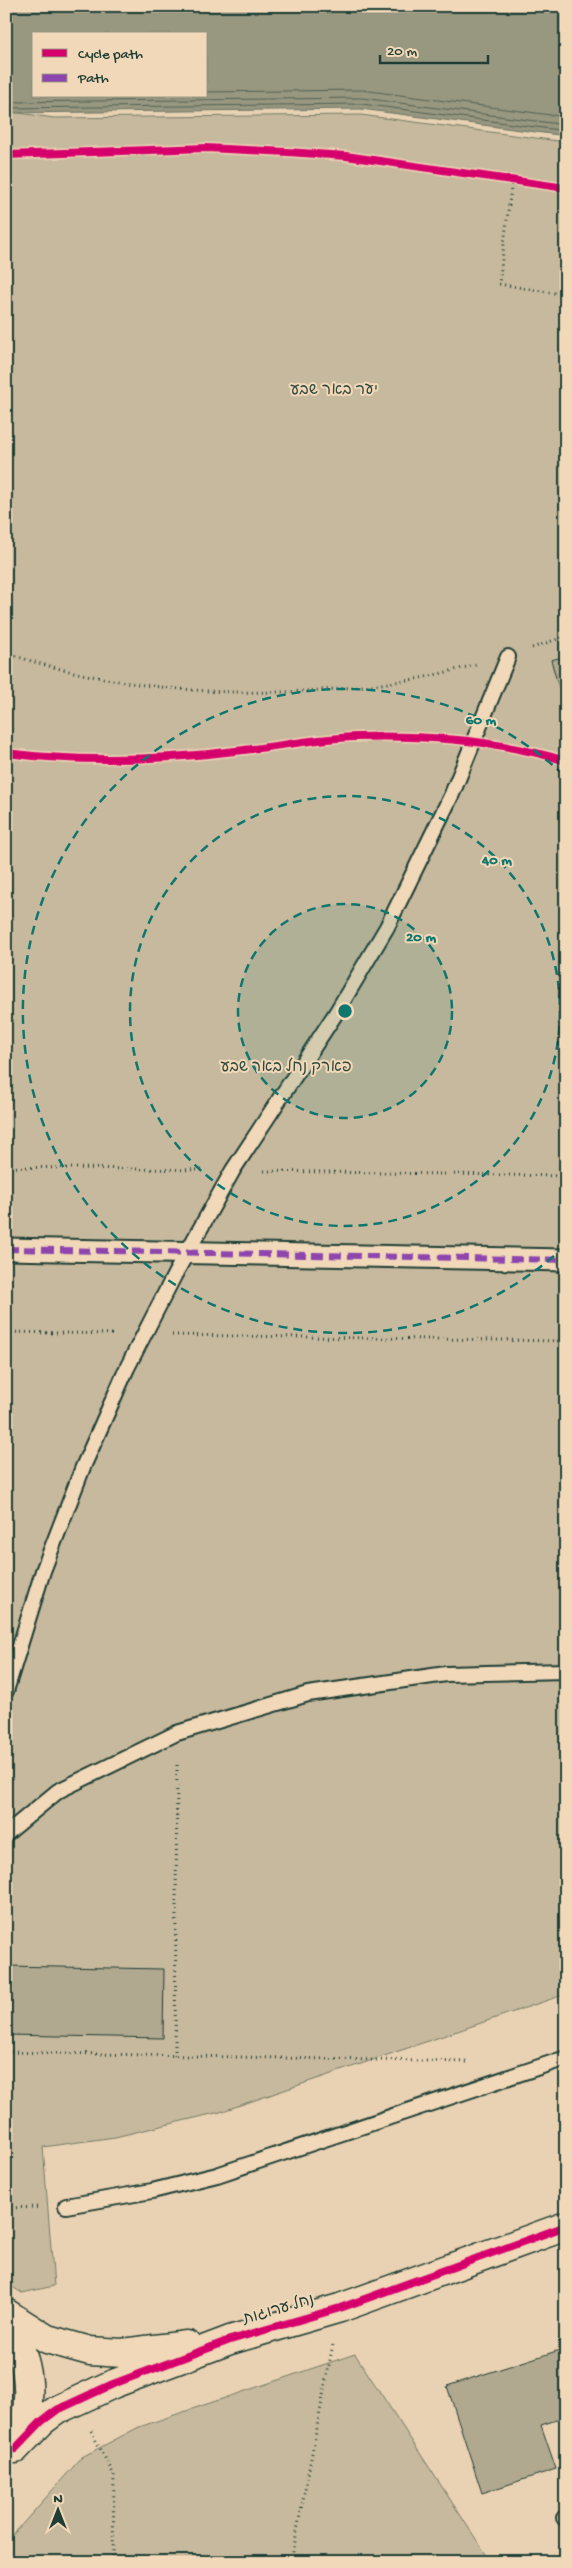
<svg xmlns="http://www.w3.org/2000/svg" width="572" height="2568" viewBox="0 0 572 2568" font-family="'Gochi Hand','Playpen Sans Hebrew',sans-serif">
<rect width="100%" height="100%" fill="#e9d2b3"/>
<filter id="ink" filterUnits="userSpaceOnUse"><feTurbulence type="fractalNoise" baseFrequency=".02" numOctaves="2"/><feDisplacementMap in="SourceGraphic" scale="10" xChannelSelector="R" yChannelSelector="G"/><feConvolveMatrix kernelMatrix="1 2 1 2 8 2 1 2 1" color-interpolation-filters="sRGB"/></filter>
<g filter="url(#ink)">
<path fill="#c7b99d" stroke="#737b68" d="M6,111l48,7 307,-3 205,27v1852l-346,118 -105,25 -72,10 11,139 -32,7 -16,-10z
M355,2354l136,208h-485v-18l3,-5 73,-82 57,-30z"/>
<path fill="#989780" stroke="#687362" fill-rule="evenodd" d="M6,6h560v130l-205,-27 -355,4zM34,34h172v62h-172z"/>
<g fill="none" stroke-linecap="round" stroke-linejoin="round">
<path stroke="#4f6152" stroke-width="1" d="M206,92l156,-2 204,27
M6,102l356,-4 204,27
M6,108l356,-4 204,27"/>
</g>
<path fill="#b1a890" stroke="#1f3d34" d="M566,656v57l-15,-53z
M6,1966l158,3 -1,69 -157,-3z
M566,2348v69l-25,8 15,44 -74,24 -35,-107z"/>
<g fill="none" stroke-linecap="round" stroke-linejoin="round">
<defs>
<path id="service" d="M6,1691l37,-120 40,-104 44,-99 48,-94 58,-104 103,-157 51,-86 65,-133 56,-137
M6,1834l52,-43 119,-58 131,-39 138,-20 120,-3
M66,2206l86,-15 65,-16 349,-117
M564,2518h2"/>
<path id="pedestrian" d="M6,1249l560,11"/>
<path id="tertiary" d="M6,2313l41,26 43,12 32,2 65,-8
M6,2320c24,39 30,81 11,124
M15,2449l27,-28 15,-11 56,-26 117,-44 110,-32 226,-82"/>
</defs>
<use href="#service" stroke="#1f3d34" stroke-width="18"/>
<use href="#pedestrian" stroke="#1f3d34" stroke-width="25"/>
<use href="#tertiary" stroke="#1f3d34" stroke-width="31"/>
<path stroke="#1f3d34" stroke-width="3" stroke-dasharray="1 4" stroke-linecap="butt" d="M512,180l-13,104 67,11
M532,648l34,-12
M6,653c128,43 264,48 396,28 25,-3 50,-11 74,-16
M6,1167l197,3
M264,1171l302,5
M6,1332l110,2
M172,1335l394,6
M6,2052l462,10
M175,2056l2,-295
M6,2208l35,-1
M91,2431l23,44 -1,87
M6,2556l25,6
M291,2562l42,-218"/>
<use href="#service" stroke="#f1d8b8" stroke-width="14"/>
<use href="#pedestrian" stroke="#f1d8b8" stroke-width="21"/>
<use href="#tertiary" stroke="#f1d8b8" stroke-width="28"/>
<path stroke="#8e44ad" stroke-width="6" stroke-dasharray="12 6" stroke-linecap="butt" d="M6,1249l560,11"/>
<defs>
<path id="cycleway" d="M6,155l200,-7 81,4 59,4 220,32
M6,753c79,10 159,7 238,-3 37,-4 75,-12 112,-13 71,-2 142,3 210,24
M15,2449l27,-28 15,-11 56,-26 117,-44 110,-32 226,-82"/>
</defs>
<use href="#cycleway" stroke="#f1d8b8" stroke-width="11"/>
<use href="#cycleway" stroke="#d6006c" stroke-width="8"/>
</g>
</g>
<circle cx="345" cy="1011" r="107" fill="#0f766e" fill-opacity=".12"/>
<g fill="none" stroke="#0f766e" stroke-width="2.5" stroke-dasharray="9 6">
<circle cx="345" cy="1011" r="107"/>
<circle cx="345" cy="1011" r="215"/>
<path d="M565 1246A322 322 0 1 1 565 776"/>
</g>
<g text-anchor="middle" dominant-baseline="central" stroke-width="4" stroke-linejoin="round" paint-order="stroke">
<g font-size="16" fill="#30493e" stroke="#f1d8b8">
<text x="334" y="391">יער באר שבע</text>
<text x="286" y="1068">פארק נחל באר שבע</text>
</g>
<g font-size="16" fill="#1f3d34" stroke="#f1d8b8">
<text transform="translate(279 2311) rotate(-16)">נחל ערוגות</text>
</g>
</g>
<circle cx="345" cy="1011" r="8" fill="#0f766e" stroke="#f1d8b8" stroke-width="2.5"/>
<g font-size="15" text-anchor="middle" font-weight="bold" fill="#0f766e" stroke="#f1d8b8" stroke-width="4" stroke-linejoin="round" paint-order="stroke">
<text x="481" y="724">60 m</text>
<text x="497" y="864">40 m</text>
<text x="421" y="941">20 m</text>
</g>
<rect width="572" height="2568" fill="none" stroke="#f1d8b8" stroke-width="25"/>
<rect x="12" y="12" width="547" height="2543" fill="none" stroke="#1f3d34" stroke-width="2" filter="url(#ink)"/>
<rect x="32" y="32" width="175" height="65" fill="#f1d8b8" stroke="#9d9a83"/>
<rect x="42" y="49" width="25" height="8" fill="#d6006c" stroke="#9d9a83"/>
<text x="78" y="58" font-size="15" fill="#1f3d34">Cycle path</text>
<rect x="42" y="74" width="25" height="8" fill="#8e44ad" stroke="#9d9a83"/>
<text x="78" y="82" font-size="15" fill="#1f3d34">Path</text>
<g transform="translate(58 2510)" stroke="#f1d8b8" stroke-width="4" paint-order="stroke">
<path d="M0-4L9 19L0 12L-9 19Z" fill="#1f3d34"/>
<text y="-8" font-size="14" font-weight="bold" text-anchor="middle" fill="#1f3d34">N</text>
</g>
<path d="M380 55v8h108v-8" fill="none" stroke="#1f3d34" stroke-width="2.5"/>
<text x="387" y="55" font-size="15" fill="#1f3d34" stroke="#f1d8b8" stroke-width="4" paint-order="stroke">20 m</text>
</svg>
